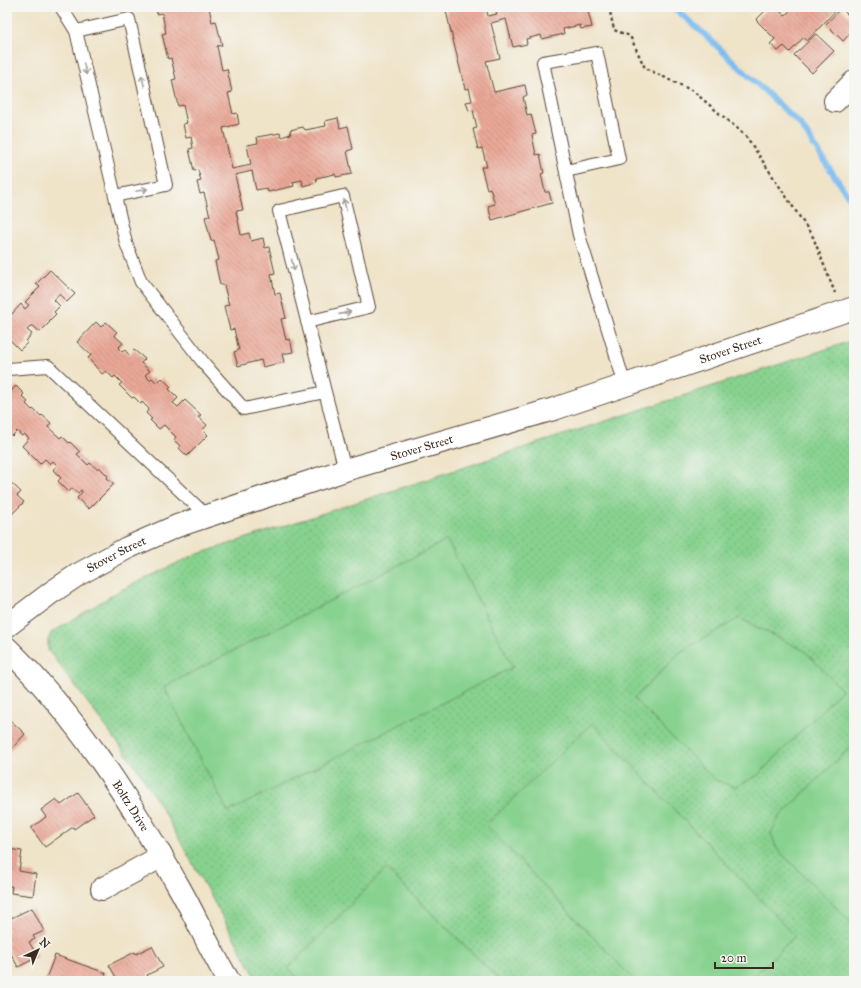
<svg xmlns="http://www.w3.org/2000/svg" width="861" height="988" viewBox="0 0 861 988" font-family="'IM FELL Great Primer',serif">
<defs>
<pattern id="grass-dots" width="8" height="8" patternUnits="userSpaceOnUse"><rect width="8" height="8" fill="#87d28f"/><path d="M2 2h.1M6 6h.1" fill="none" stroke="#75b47b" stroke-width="1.8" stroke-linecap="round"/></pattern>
<pattern id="building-back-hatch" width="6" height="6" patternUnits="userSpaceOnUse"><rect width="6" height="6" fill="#eaa897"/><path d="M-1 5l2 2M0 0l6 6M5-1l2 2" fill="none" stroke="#bf897b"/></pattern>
</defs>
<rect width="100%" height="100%" fill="#f6f6f2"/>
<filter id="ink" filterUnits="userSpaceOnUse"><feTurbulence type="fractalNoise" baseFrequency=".025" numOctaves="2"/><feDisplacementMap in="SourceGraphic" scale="8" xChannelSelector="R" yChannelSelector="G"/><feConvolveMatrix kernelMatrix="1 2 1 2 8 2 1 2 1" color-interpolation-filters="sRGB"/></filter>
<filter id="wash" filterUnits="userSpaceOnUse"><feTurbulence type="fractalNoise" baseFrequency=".012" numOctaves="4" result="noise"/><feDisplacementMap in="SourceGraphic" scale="16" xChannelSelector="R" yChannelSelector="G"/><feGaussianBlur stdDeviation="0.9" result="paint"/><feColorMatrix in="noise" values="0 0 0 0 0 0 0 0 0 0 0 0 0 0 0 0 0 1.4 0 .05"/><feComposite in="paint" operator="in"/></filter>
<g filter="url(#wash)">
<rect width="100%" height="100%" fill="#efe3c8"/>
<path fill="url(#grass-dots)" stroke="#617e56" d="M854,340v641h-596l-89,-160 -30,-50 -91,-121v-10l3,-7 68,-42 73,-35z"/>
<path fill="#87d28f" stroke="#617e56" d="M447,540l66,127 -285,145 -64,-125z
M739,618l66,33 37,39 -84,85 -23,12 -20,-7 -81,-81 45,-46z
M592,723l203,213 -47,45h-113l-149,-156z
M854,744v181l-77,-76 -6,-16 9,-17z
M386,869l115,112h-200l-13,-13z"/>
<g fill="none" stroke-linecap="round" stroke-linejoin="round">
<path stroke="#79bcef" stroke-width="6" d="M673,7l29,25 98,92 54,81"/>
</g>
<g id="blocks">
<path fill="url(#building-back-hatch)" d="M156,7h53l3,15 4,-1 6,24 -5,1 5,24 5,-1 5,23 -4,1 5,21 4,-1 2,11 -16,4 9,41 19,-4 -4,-20 11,-2 -1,-6 23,-4 1,4 10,-3 -1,-4 13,-3 2,3 21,-4 -1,-5 13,-3 2,10 8,-2 5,23 -6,2 5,23 -16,3 -1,-3 -19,4 1,4 -14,4 -1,-6 -9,2 1,4 -26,6 -1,-4 -11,2 -4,-19 -17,4 8,35 -7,1 5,24 8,-2 2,8 12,-3 2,10 4,-1 6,26 -4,1 4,20 5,-1 6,25 -5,1 5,21 4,-1 3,13 -11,2 2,8 -21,5 -2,-7 -23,6 -4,-14 5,-2 -5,-21 -4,1 -6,-24 5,-1 -5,-20h-4l-5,-24 4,-1 -5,-20 -3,1 -6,-24 5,-1 -6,-23 -4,1 -3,-12 4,-1 -3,-11 -4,1 -5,-22 4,-1 -2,-11 -5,1 -3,-14 4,-1 -4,-18 -5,1 -6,-26 4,-1 -5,-21 -3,1 -6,-25 4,-1 -4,-20 -5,1z
M445,7h41l2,9 9,-2 -2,-5 5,-2h87l5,20 -11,2 -1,-4 -17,4 1,5 -22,5 -1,-4 -15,4 1,5 -14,3 -7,-28 -15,4 9,35 -14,3 8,31 31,-7 2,10 -4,2 4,18 4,-1 5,20 -4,1 4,20 4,-1 4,19 -3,1 4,18h4l3,11 -60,17 -4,-14 7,-2 -5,-16 -3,1 -6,-22h6l-5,-19 -4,1 -5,-20 4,-1 -4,-18 -4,1 -3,-9 6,-1 -3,-13 -4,1z
M769,7h7l9,9 8,-9h46l-32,34 -3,-4 -14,15 -6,-6 -6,5 -8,-7 5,-5 -19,-19z
M841,8l13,13v8l-11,12 -17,-17z
M816,34l18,17 -22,22 -18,-18z
M50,270l25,24 -8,8 -8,-8 -5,6 6,6 -6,6 2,2 -7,7 1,1 -10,10 -8,-7 -5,5 5,4 -6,7 2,1 -8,8 -13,-13v-24l2,-2 3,3 9,-10 4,5 4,-4 -4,-3 15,-15 -4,-3z
M96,322l5,5 5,-5 11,10 -3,3 9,8 -5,5 4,4 3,-2 4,5 5,-5 11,9 -4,4 9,8 -5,4 5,5 2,-2 5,5 5,-5 9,9 -2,2 9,9 -5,5 5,4 7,-7 16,15 -3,2 9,8 -4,5 5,5 -21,21 -8,-8 1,-2 -6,-6 2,-3 -12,-12 -5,4 -9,-9 2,-1 -6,-6 3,-4 -7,-7 -1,2 -7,-7 -2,1 -13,-13 3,-2 -7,-7 -2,2 -7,-7 -4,3 -14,-16 3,-3 -14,-13z
M16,386l8,8 -2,2 6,6 -2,2 6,6 1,-1 8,7 1,-1 9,8 -3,4 12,11 2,-2 7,7 1,-1 10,10 -3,2 11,11 2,-2 7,6 2,-2 9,9 -1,2 7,6 -25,25 -12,-11 5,-6 -1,-2 -3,3 -6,-5 -3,4 -11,-11 3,-3 -8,-8 4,-5 -4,-4 -3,3 -5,-5 -5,5 -18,-18 7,-8 -5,-4 -2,2 -5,-5 -5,5 -5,-5v-36z
M7,479l14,13 -4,4 7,6 -17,17z
M7,717l18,17 -18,20z
M78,793l16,22 -20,14 -1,-2 -28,20 -14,-19 15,-11 -5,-7 15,-11 5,6z
M7,849l15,2 -3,20 17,3 -3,22 -22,-3 1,-7h-5z
M32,908l12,23 -11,5 2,3 -6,3 9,15 -20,10 -11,-21 2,-2 -2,-5v-19z
M152,946l11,21 -16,8 2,3 -7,3h-24l-9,-16 26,-13 1,2z
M55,955l51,18 -3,8h-58z"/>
</g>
</g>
<g filter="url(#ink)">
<use href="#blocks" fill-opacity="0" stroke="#564638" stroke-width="1"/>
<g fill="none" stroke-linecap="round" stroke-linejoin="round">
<defs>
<path id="lane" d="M61,7l15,24 39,165 51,-11 -37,-166 -53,12
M566,171l53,-12 -22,-106 -54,9 36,173 46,150
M115,196l11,47 15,39 65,84 38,43 81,-17
M307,322l62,-15 -26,-111 -64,15 66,259
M8,369l40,-3 159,150"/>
<g id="street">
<path d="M835,101l19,-19"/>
<path id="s1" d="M7,626l45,-34 27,-18 48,-26 50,-22 168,-56 209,-61 300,-101"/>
<path id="s2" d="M7,648c69,68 122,150 169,234 19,32 33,67 53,99"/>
<path d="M102,889l60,-33"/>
</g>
</defs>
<use href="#lane" stroke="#564638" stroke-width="14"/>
<use href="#street" stroke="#564638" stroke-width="24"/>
<path stroke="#564638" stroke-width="2.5" stroke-dasharray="3 3" stroke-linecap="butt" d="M609,7l5,23 16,6 15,32 48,23 53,45 67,101 22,56"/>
<use href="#lane" stroke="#fff" stroke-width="12"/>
<use href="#street" stroke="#fff" stroke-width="22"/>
</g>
<defs><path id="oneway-shaft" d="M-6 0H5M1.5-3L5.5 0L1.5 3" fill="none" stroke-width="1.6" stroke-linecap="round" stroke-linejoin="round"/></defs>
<g stroke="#a79f9a">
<use href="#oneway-shaft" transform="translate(85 69) rotate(77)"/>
<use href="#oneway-shaft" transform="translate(143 81) rotate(-103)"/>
<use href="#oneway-shaft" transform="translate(142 190) rotate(-12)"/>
<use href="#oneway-shaft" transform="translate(345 205) rotate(-103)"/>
<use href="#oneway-shaft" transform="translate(293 265) rotate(76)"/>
<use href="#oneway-shaft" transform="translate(345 313) rotate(-13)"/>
</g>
</g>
<g text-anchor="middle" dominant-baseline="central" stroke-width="3" stroke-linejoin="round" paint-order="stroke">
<g font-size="12" fill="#3b2a1e" stroke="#f6f6f2">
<text stroke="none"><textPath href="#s1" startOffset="779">Stover Street</textPath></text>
<text stroke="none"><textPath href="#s1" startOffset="455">Stover Street</textPath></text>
<text stroke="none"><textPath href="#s1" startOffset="131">Stover Street</textPath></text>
<text stroke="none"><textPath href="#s2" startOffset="201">Boltz Drive</textPath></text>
</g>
</g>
<rect width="861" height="988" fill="none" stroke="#f6f6f2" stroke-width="24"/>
<g transform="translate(38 950) rotate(44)" stroke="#f6f6f2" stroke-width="3" paint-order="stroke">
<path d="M0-3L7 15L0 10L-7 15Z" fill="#3b2a1e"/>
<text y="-6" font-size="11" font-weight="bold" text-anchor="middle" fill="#3b2a1e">N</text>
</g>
<path d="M715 962v6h58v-6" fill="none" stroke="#3b2a1e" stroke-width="2"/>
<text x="721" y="962" font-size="12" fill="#3b2a1e" stroke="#f6f6f2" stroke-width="3" paint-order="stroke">20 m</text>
</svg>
